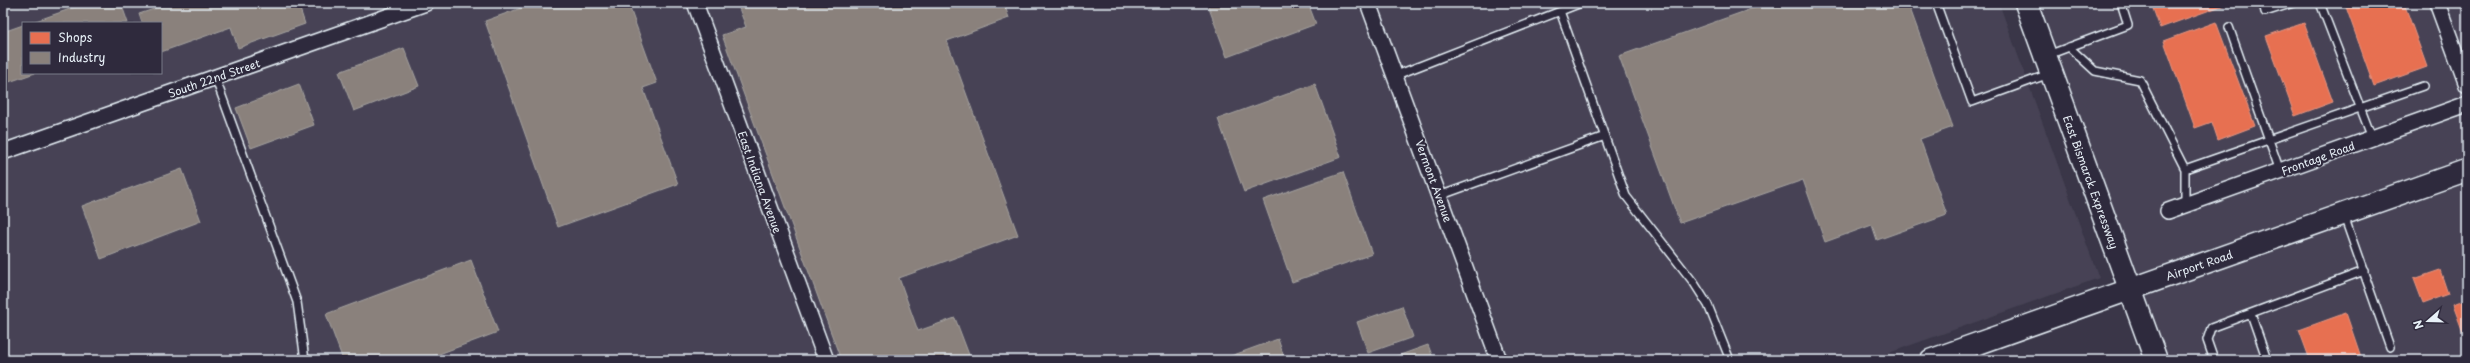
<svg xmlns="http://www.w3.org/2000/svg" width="2470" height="363" viewBox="0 0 2470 363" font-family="'Playpen Sans',sans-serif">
<rect width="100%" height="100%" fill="#3a3648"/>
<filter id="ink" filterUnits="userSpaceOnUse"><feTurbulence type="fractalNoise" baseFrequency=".025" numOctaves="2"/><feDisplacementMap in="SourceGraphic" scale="8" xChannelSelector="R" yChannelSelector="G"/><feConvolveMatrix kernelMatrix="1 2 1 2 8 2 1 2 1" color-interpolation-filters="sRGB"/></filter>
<g filter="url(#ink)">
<path fill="#464354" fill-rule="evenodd" d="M3,3h1996l100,275 -230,82h-1866zM23,23h138v50h-138z
M2039,3h428v357h-299z"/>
<path fill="#e76f51" stroke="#e79683" d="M2151,3h72l1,2 -64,23z
M2357,3h47l23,64 -53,19 -28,-79z
M2216,22l39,104 -37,14 -6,-18 -17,6 -31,-87z
M2304,23l29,79 -38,14 -29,-80z
M2440,270l8,24 -25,9 -9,-24z
M2467,300v34l-3,1 -11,-30z
M2346,313l16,47h-52l-11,-30z"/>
<path fill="#8a817c" stroke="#a6a3a1" d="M87,3h34l7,20h-98z
M172,3h126l7,21 -67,24 -7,-21 -70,25v-29h-19l-3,-9z
M535,3h93l29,80 -14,5 35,96 -120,43 -73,-206z
M737,3h267l5,15 -62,23 71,194 -119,43 19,53 37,-13 16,42h-130l-119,-325 24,-8z
M1207,3h101l8,21 -89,33z
M1768,3h140l45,124 -33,12 27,76 -70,25 -5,-15 -47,17 -22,-62 -123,43 -61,-167z
M23,25v48h12l-32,11v-52z
M404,48l15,38 -65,25 -15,-39z
M299,84l15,41 -63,23 -15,-40z
M1315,84l26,73 -97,35 -26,-73z
M182,169l19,52 -100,38 -19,-53z
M1343,172l29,82 -80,28 -29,-82z
M471,260l27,72 -75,28h-80l-17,-46z
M1402,306l11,31 -45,16 -11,-31z
M1278,339l7,21h-65z
M1428,345l6,15h-45v-1z"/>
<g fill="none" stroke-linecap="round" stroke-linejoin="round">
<defs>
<path id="lane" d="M1936,3l36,99 77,-28
M2263,3l2,9 28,-9
M2320,3l52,135
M1560,11l66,185 68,87 14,22 22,55
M2229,27l51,144
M2069,47l26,24 45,9 45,89 238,-83
M2048,55l80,-30 -7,-22
M1394,76l187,-73
M215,77l82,225 8,58
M2185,169v36
M1439,196l166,-60
M2344,216l46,131
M2251,314l16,46
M2214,360l-7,-20 4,-12 153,-57"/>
<path id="street" d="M695,3l131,357
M1368,3l131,357
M2437,3l30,82
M3,152l423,-149
M2168,211l299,-107"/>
<path id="secondary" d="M1931,360l536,-190"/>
<path id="primary" d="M2026,3l130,357"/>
</defs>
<use href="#lane" stroke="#e8f1f8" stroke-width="10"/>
<use href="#street" stroke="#e8f1f8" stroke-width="18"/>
<use href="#secondary" stroke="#e8f1f8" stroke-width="24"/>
<use href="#primary" stroke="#e8f1f8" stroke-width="25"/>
<use href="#lane" stroke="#2f2a3d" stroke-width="7"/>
<use href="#street" stroke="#2f2a3d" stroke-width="15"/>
<use href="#secondary" stroke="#2f2a3d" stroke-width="21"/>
<use href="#primary" stroke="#2f2a3d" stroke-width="22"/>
</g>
</g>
<g text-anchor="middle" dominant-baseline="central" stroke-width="4" stroke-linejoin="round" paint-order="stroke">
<g font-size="11" fill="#e8f1f8" stroke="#2f2a3d">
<text transform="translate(214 78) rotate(-19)">South 22nd Street</text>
<text transform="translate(2318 158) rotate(-20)">Frontage Road</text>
<text transform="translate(1434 181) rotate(70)">Vermont Avenue</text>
<text transform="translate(760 182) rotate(70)">East Indiana Avenue</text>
<text transform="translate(2091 182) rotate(70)">East Bismarck Expressway</text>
<text transform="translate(2199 265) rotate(-19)">Airport Road</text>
</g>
</g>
<rect width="2470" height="363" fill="none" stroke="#2f2a3d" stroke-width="16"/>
<rect x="8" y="8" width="2454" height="347" fill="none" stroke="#e8f1f8" stroke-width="1.5" filter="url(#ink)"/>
<rect x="22" y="22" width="140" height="52" fill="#2f2a3d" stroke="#797a88"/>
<rect x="30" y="32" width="20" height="12" fill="#e76f51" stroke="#797a88"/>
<text x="58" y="42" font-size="12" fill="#e8f1f8">Shops</text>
<rect x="30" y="52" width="20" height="12" fill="#8a817c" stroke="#797a88"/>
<text x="58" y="62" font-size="12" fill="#e8f1f8">Industry</text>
<g transform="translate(2428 321) rotate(250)" stroke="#2f2a3d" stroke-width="3" paint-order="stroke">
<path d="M0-3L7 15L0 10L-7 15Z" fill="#e8f1f8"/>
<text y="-6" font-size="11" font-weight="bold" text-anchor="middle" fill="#e8f1f8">N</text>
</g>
</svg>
